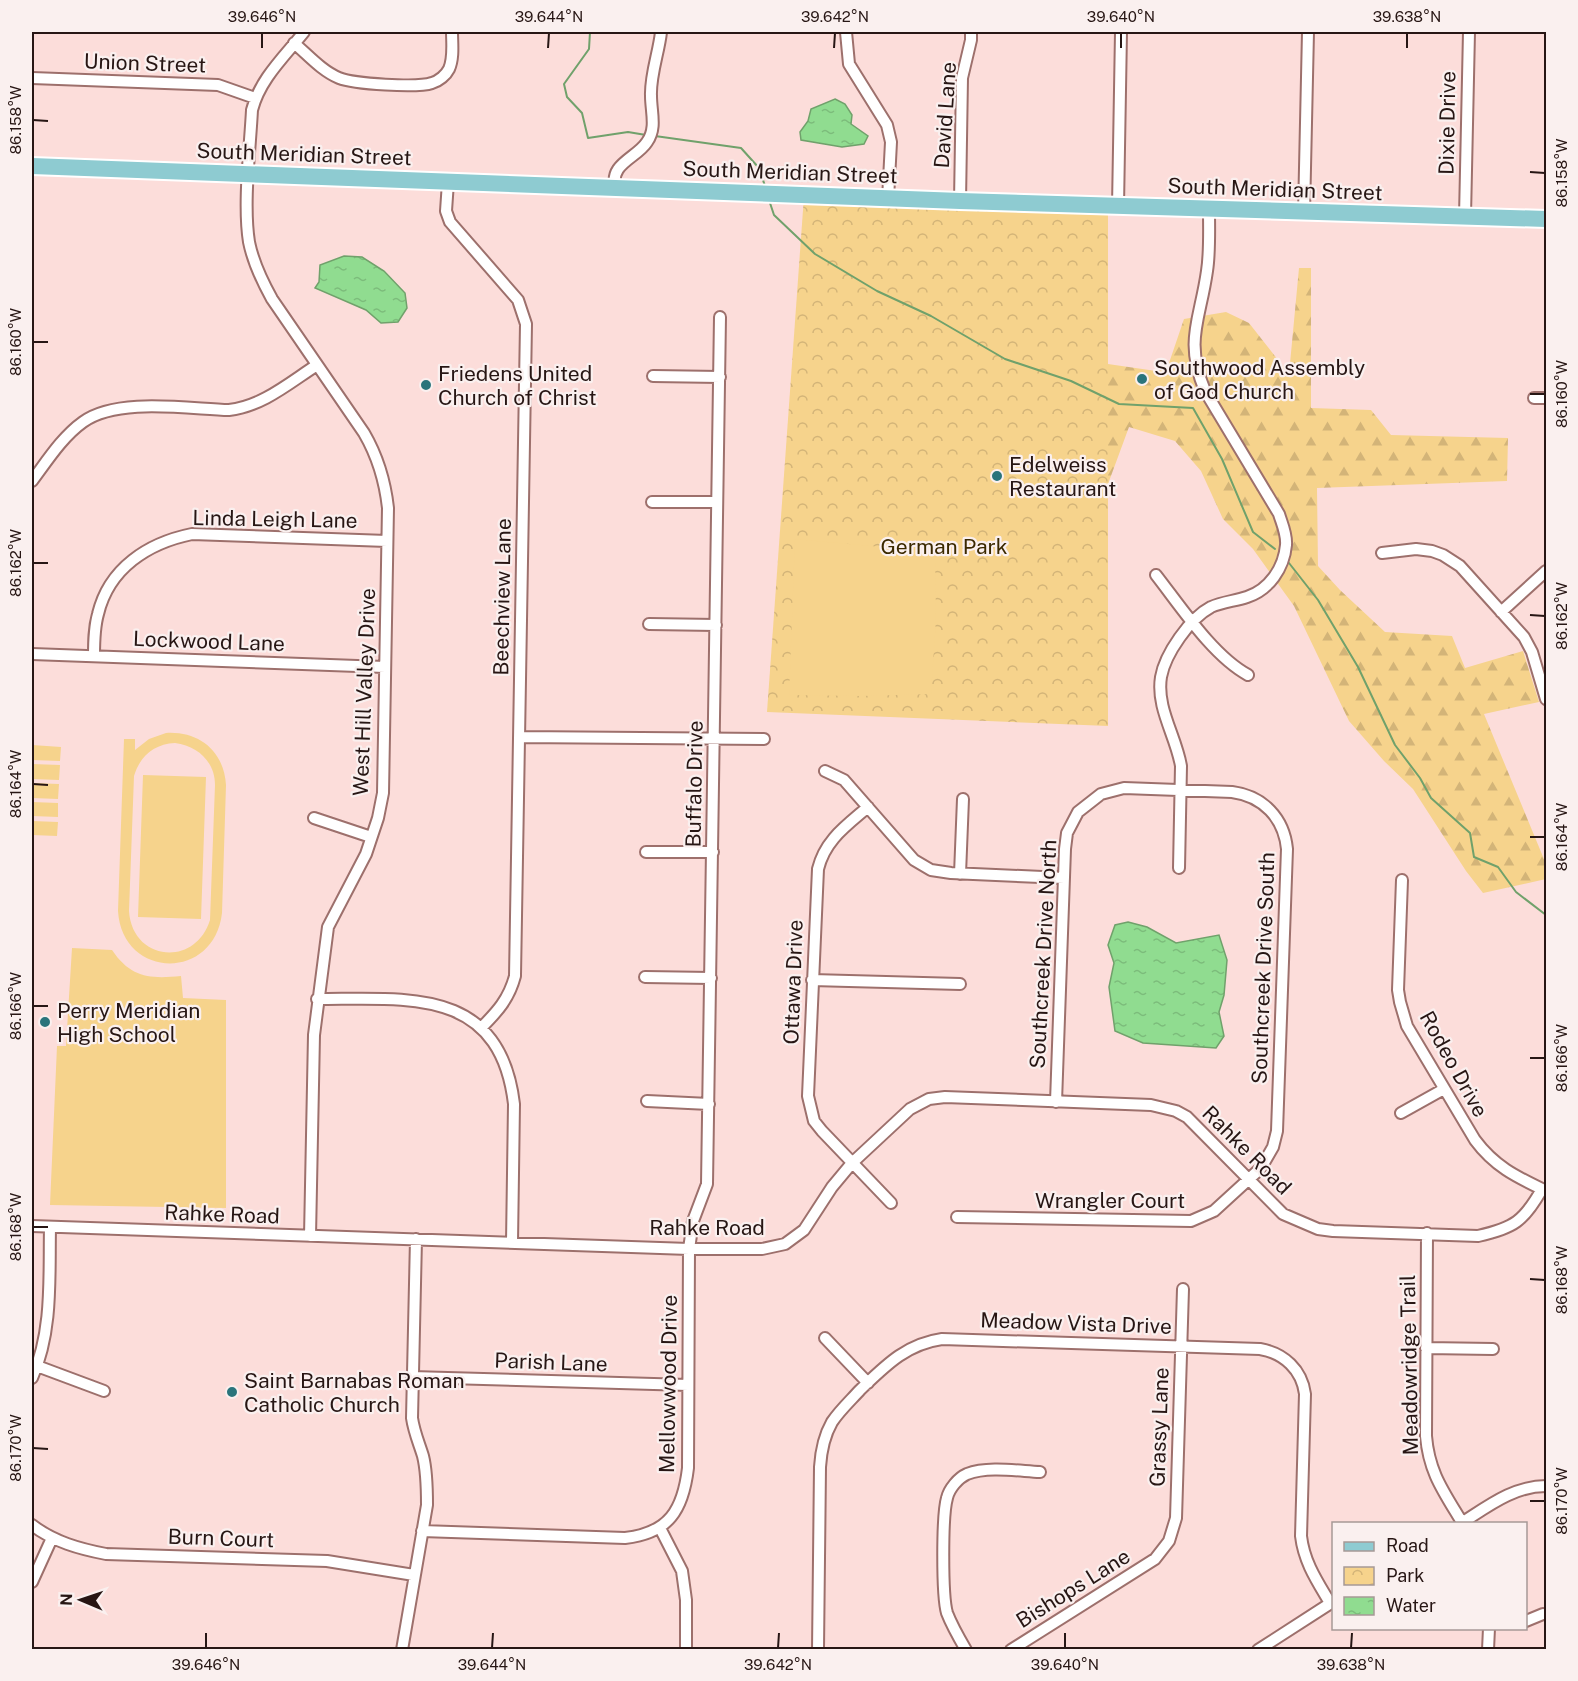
<svg xmlns="http://www.w3.org/2000/svg" width="1578" height="1681" viewBox="0 0 1578 1681" font-family="'Public Sans',sans-serif">
<defs>
<pattern id="forest-firs" width="22" height="20" patternUnits="userSpaceOnUse" patternTransform="scale(1.5)"><rect width="22" height="20" fill="#f6d38c"/><path d="M5 1l3.5 6h-7zM16 11l3.5 6h-7z" fill="#d3b478"/></pattern>
<pattern id="park-crowns" width="20" height="18" patternUnits="userSpaceOnUse" patternTransform="scale(1.5)"><rect width="20" height="18" fill="#f6d38c"/><path d="M2 6a3 3 0 1 1 6 0M12 15a3 3 0 1 1 6 0" fill="none" stroke="#d3b478"/></pattern>
<pattern id="water-ripples" width="26" height="14" patternUnits="userSpaceOnUse" patternTransform="scale(1.5)"><rect width="26" height="14" fill="#90dc90"/><path d="M2 4q2-2 4 0t4 0M15 11q2-2 4 0t4 0" fill="none" stroke="#7cbc7b"/></pattern>
</defs>
<rect width="100%" height="100%" fill="#fcddda"/>
<path fill="url(#forest-firs)" d="M1299,268h12v140l60,2 20,25 117,3 -1,43 -190,7 1,78 22,24 45,42 67,4 13,32 58,-17 16,51 -55,12 62,150v15l-63,14 -17,-22 -53,-82 -29,-28 -35,-40 -55,-115 -41,-57 -30,-30 -22,-48 -26,-30 -46,-14 -21,57v-120l48,7 12,-5 16,-47 42,-7 23,11 40,51z"/>
<path fill="url(#park-crowns)" d="M804,196l304,10v520l-341,-14z"/>
<path fill="#f6d38c" fill-rule="evenodd" d="M795,539l140,13 1,66 -5,76 -70,2 -72,-1z
M166,733c33,-2 58,18 60,52l-4,128c-8,69 -100,66 -104,-2l6,-172h11v11l14,-11zM175,743c23,3 40,19 40,42l-5,135c-15,48 -78,41 -81,-9l5,-135c6,-20 20,-32 41,-33z
M32,745l29,2 -1,14 -28,-1z
M32,764l28,1 -1,15 -27,-1z
M143,775l63,2 -5,142 -63,-2z
M32,783l27,1 -1,15 -26,-1z
M32,802l26,1v14l-26,-1z
M32,821l26,1 -1,14 -25,-1z
M72,948l40,2c19,28 38,29 69,26l2,22 43,2v208l-176,-3 7,-159h9z"/>
<path fill="url(#water-ripples)" stroke="#70a16b" stroke-width="1.5" d="M835,99l10,5 7,11 -1,9 17,12 -4,8 -22,3 -41,-7 -1,-8 8,-11 3,-12z
M344,256l18,1 22,14 21,22 2,15 -9,14 -17,1 -15,-13 -51,-22 4,-6 1,-17z
M1128,922l19,5 29,16 43,-8 8,25 -3,35 -5,17 5,24 -8,12 -73,-5 -28,-12 -6,-44 5,-24 -6,-18 7,-20z"/>
<g fill="none" stroke-linecap="round" stroke-linejoin="round">
<path stroke="#70a16b" stroke-width="2" d="M590,32l-1,17 -25,35 3,13 15,16 6,25 40,-6 18,3
M655,136l86,12 18,20 6,18
M769,200l5,15 41,39 62,37 54,25 74,43 66,22 48,23 74,4 29,51 31,73 22,17
M1289,563l29,37 40,67 37,78 25,33 11,20 39,35 4,24 24,10 18,25 30,23"/>
<defs>
<path id="minor" d="M304,32c-20,25 -44,47 -52,78 -2,39 -9,94 -3,132 4,20 13,39 23,57l92,134c14,24 21,48 24,75l-5,285 -5,25 -12,36 -38,73 -14,108 -4,201
M846,32l3,32 38,61 4,17 -3,57
M294,43c14,12 28,28 45,35 15,6 78,10 93,5 7,-2 14,-8 17,-14 5,-11 3,-26 3,-37
M32,78l186,7 37,13
M448,182l-2,29 4,11 68,78 8,24 -11,652c-6,23 -18,36 -34,52
M616,188c-8,-24 21,-30 31,-46 10,-14 4,-30 4,-46 -1,-21 8,-44 10,-64
M960,201l2,-123 9,-38v-8
M1118,206l3,-174
M1304,213l4,-181
M1465,216l4,-184
M653,376l67,1
M1534,398h12
M32,481c15,-20 30,-44 51,-59 34,-25 106,-13 146,-12 34,-4 60,-27 88,-45
M652,502h65
M1382,553l34,-4 16,2 11,4 17,11 64,71 8,15 14,47
M1156,575c25,32 57,81 92,100
M1501,612l45,-41
M649,624l67,1
M32,654l353,13
M94,656c0,-14 0,-28 4,-42 11,-46 50,-71 94,-80l195,7
M519,737l245,2
M825,771l19,9 70,80 17,10 20,3 113,5
M868,807c-22,19 -43,33 -50,62l-10,227 6,25 8,10 69,72
M314,818l57,19
M646,852h67
M1179,868l2,-102c-5,-30 -25,-58 -20,-89 4,-23 29,-59 50,-70 11,-5 24,-6 36,-10 22,-7 37,-29 39,-52 1,-11 -4,-21 -7,-31l-74,-123c-21,-51 -5,-70 2,-120 3,-19 2,-41 2,-61
M960,874l3,-75
M1402,880l-4,110 2,12 7,24 68,114c20,27 42,37 71,51
M645,977l66,1
M812,980l148,4
M317,999c90,0 183,-13 197,105l-2,138
M647,1101l62,3
M1401,1113l43,-24
M957,1217l234,4 23,-10 47,-43 12,-21 4,-16 10,-282c-3,-31 -24,-53 -55,-57l-108,-4 -23,6 -23,18 -11,21 -2,16 -9,253
M32,1226l657,23h73l23,-5 19,-14 28,-43 20,-24 58,-54 19,-10 16,-2 206,8 25,6 11,6 96,97 35,15 15,2 145,5c36,-8 46,-15 64,-47
M1427,1233l-1,203c3,37 18,56 37,88
M825,1338l43,45
M1426,1348l67,1
M37,1366l67,25
M412,1377l276,8
M32,1378c21,-47 17,-101 18,-151
M1460,1524c27,-17 53,-38 86,-38
M32,1525c22,17 48,24 74,29l221,7 87,14
M660,1528l22,43 4,29v50
M422,1531l203,7c44,-5 58,-28 63,-70l1,-219 4,-28 14,-37 13,-867
M32,1582l20,-44
M1526,1621l17,-7
M402,1650l25,-145c0,-16 0,-33 -4,-49 -4,-13 -9,-24 -11,-38l4,-179
M818,1650l2,-183c1,-16 4,-31 12,-45 8,-12 19,-22 28,-32 25,-24 46,-46 82,-51l318,10c24,4 42,21 45,45l-4,142c3,26 16,45 29,67
M966,1650c-7,-12 -14,-24 -19,-37 -5,-17 -5,-98 0,-115 2,-9 11,-20 20,-24 21,-8 51,-3 73,-2
M1011,1650l144,-91 14,-18 7,-23 7,-229
M1258,1650l76,-49
M1488,1650l1,-22"/>
<path id="primary" d="M32,166l928,35 586,18"/>
</defs>
<use href="#minor" stroke="#9d706c" stroke-width="14"/>
<use href="#primary" stroke="#fff" stroke-width="20"/>
<use href="#minor" stroke="#fff" stroke-width="10"/>
<use href="#primary" stroke="#8ecbd1" stroke-width="16"/>
</g>
<path fill="none" stroke="#271614" stroke-width="2" d="M262,48v-15M548,48l1,-15M834,48l1,-15M1121,48v-15M1407,48v-15M33,120l15,1M1530,172l15,1M33,342h15M1530,394h15M33,563h15M1530,615l15,1M33,784l15,1M1530,837h15M33,1006h15M1530,1058h15M33,1227h15M1530,1279l15,1M33,1448l15,1M1530,1501h15M206,1648v-15M492,1648l1,-15M778,1648l1,-15M1065,1648v-15M1351,1648l1,-15"/>
<g fill="#2a747b" stroke="#faf0ef" stroke-width="2">
<circle cx="1142" cy="379" r="6"/>
<circle cx="426" cy="385" r="6"/>
<circle cx="997" cy="476" r="6"/>
<circle cx="45" cy="1022" r="6"/>
<circle cx="232" cy="1392" r="6"/>
</g>
<g text-anchor="middle" dominant-baseline="central" stroke-width="4.5" stroke-linejoin="round" paint-order="stroke">
<g font-size="21" fill="#271614" stroke="#faf0ef">
<text transform="translate(145 63) rotate(2)">Union Street</text>
<text transform="translate(945 115) rotate(-86)">David Lane</text>
<text transform="translate(1447 123) rotate(-89)">Dixie Drive</text>
<text transform="translate(304 154) rotate(2)">South Meridian Street</text>
<text transform="translate(790 172) rotate(2)">South Meridian Street</text>
<text transform="translate(1275 189) rotate(2)">South Meridian Street</text>
<text transform="translate(275 519) rotate(1)">Linda Leigh Lane</text>
<text transform="translate(502 597) rotate(-89)">Beechview Lane</text>
<text transform="translate(209 641) rotate(2)">Lockwood Lane</text>
<text transform="translate(364 692) rotate(-88)">West Hill Valley Drive</text>
<text transform="translate(694 784) rotate(-89)">Buffalo Drive</text>
<text transform="translate(1043 954) rotate(-87)">Southcreek Drive North</text>
<text transform="translate(1263 968) rotate(-88)">Southcreek Drive South</text>
<text transform="translate(793 982) rotate(-88)">Ottawa Drive</text>
<text transform="translate(1454 1064) rotate(61)">Rodeo Drive</text>
<text transform="translate(1247 1150) rotate(45)">Rahke Road</text>
<text x="1110" y="1200">Wrangler Court</text>
<text transform="translate(222 1214) rotate(2)">Rahke Road</text>
<text x="707" y="1227">Rahke Road</text>
<text transform="translate(1076 1323) rotate(2)">Meadow Vista Drive</text>
<text transform="translate(551 1362) rotate(2)">Parish Lane</text>
<text transform="translate(1409 1365) rotate(-91)">Meadowridge Trail</text>
<text transform="translate(668 1384) rotate(-89)">Mellowwood Drive</text>
<text transform="translate(1159 1427) rotate(-88)">Grassy Lane</text>
<text transform="translate(221 1538) rotate(2)">Burn Court</text>
<text transform="translate(1073 1588) rotate(-32)">Bishops Lane</text>
</g>
<g font-size="21" fill="#271614" stroke="#faf0ef" text-anchor="start">
<text x="1154" y="367">Southwood Assembly<tspan x="1154" dy="24">of God Church</tspan></text>
<text x="438" y="373">Friedens United<tspan x="438" dy="24">Church of Christ</tspan></text>
<text x="1009" y="464">Edelweiss<tspan x="1009" dy="24">Restaurant</tspan></text>
<text x="57" y="1010">Perry Meridian<tspan x="57" dy="24">High School</tspan></text>
<text x="244" y="1380">Saint Barnabas Roman<tspan x="244" dy="24">Catholic Church</tspan></text>
</g>
<g font-size="21" fill="#3b2900" stroke="#faf0ef">
<text x="944" y="546">German Park</text>
</g>
</g>
<rect width="1578" height="1681" fill="none" stroke="#faf0ef" stroke-width="66"/>
<rect x="1332" y="1522" width="195" height="108" fill="#faf0ef" stroke="#a69997" stroke-width="1.5"/>
<rect x="1344" y="1542" width="30" height="9" fill="#8ecbd1" stroke="#a69997" stroke-width="1.5"/>
<text x="1386" y="1552" font-size="18" fill="#271614">Road</text>
<rect x="1344" y="1567" width="30" height="18" fill="url(#park-crowns)" stroke="#a69997" stroke-width="1.5"/>
<text x="1386" y="1582" font-size="18" fill="#271614">Park</text>
<rect x="1344" y="1597" width="30" height="18" fill="url(#water-ripples)" stroke="#a69997" stroke-width="1.5"/>
<text x="1386" y="1612" font-size="18" fill="#271614">Water</text>
<g transform="translate(81 1600) rotate(272)" stroke="#faf0ef" stroke-width="4.5" paint-order="stroke">
<path d="M0-4.5L10 22L0 15L-10 22Z" fill="#271614"/>
<text y="-9" font-size="16" font-weight="bold" text-anchor="middle" fill="#271614">N</text>
</g>
<rect x="33" y="33" width="1512" height="1615" fill="none" stroke="#271614" stroke-width="2"/>
<g font-size="15" text-anchor="middle" fill="#271614">
<text x="262" y="22">39.646°N</text>
<text x="549" y="22">39.644°N</text>
<text x="835" y="22">39.642°N</text>
<text x="1121" y="22">39.640°N</text>
<text x="1407" y="22">39.638°N</text>
<text transform="translate(16 120) rotate(-90)" y="5">86.158°W</text>
<text transform="translate(1562 173) rotate(-90)" y="5">86.158°W</text>
<text transform="translate(16 342) rotate(-90)" y="5">86.160°W</text>
<text transform="translate(1562 394) rotate(-90)" y="5">86.160°W</text>
<text transform="translate(16 563) rotate(-90)" y="5">86.162°W</text>
<text transform="translate(1562 616) rotate(-90)" y="5">86.162°W</text>
<text transform="translate(16 784) rotate(-90)" y="5">86.164°W</text>
<text transform="translate(1562 837) rotate(-90)" y="5">86.164°W</text>
<text transform="translate(16 1006) rotate(-90)" y="5">86.166°W</text>
<text transform="translate(1562 1058) rotate(-90)" y="5">86.166°W</text>
<text transform="translate(16 1227) rotate(-90)" y="5">86.168°W</text>
<text transform="translate(1562 1280) rotate(-90)" y="5">86.168°W</text>
<text transform="translate(16 1448) rotate(-90)" y="5">86.170°W</text>
<text transform="translate(1562 1501) rotate(-90)" y="5">86.170°W</text>
<text x="206" y="1670">39.646°N</text>
<text x="492" y="1670">39.644°N</text>
<text x="778" y="1670">39.642°N</text>
<text x="1065" y="1670">39.640°N</text>
<text x="1351" y="1670">39.638°N</text>
</g>
</svg>
